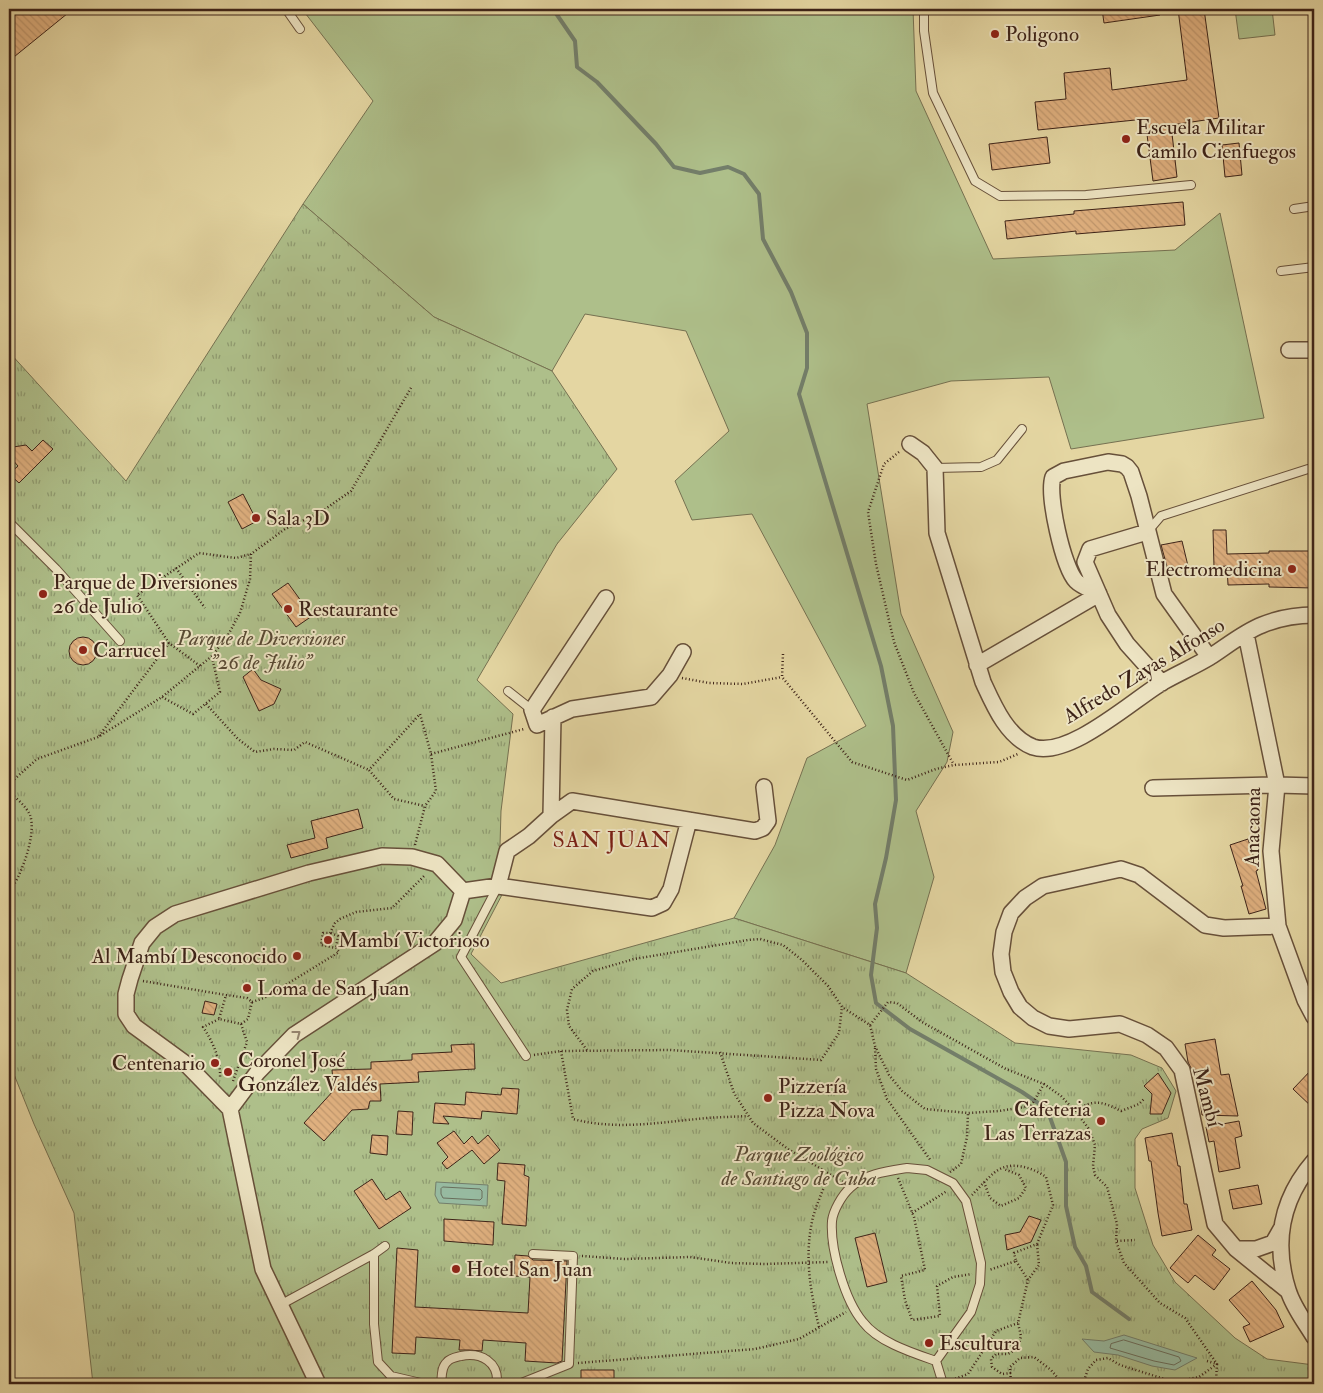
<svg xmlns="http://www.w3.org/2000/svg" width="1323" height="1393" viewBox="0 0 1323 1393" font-family="'IM FELL Double Pica',serif">
<defs>
<pattern id="park-tufts" width="24" height="20" patternUnits="userSpaceOnUse" patternTransform="scale(1.25)"><rect width="24" height="20" fill="#aebf8a"/><path d="M3 7l-1-3M5 7V3M7 7l1-3M15 17l-1-3M17 17v-4M19 17l1-3" fill="none" stroke="#8f9b70"/></pattern>
<pattern id="building-back-hatch" width="6" height="6" patternUnits="userSpaceOnUse" patternTransform="scale(1.25)"><rect width="6" height="6" fill="#dfb07f"/><path d="M-1 5l2 2M0 0l6 6M5-1l2 2" fill="none" stroke="#c0976d"/></pattern>
</defs>
<rect width="100%" height="100%" fill="#e4d6a2"/>
<filter id="stains"><feTurbulence type="fractalNoise" baseFrequency=".004" numOctaves="4"/><feColorMatrix values="0 0 0 0 .2 0 0 0 0 .09 0 0 0 0 .02 0 0 0 .5 -.17"/></filter>
<radialGradient id="worn" r=".72"><stop offset=".6" stop-color="#630" stop-opacity="0"/><stop offset="1" stop-color="#630" stop-opacity=".3"/></radialGradient>
<path fill="#aebf8a" stroke="#767151" d="M302,9h611l3,82 77,168 182,-9 45,-37 44,205 -193,31 -22,-72 -98,4 -84,23 34,210 52,118 -6,30 -31,49 18,66 -28,96 -172,-55 41,-73 32,-87 59,-32 -114,-212 -60,6 -17,-39 54,-50 -43,-100 -101,-17 -33,57 -118,-54 -131,-113 70,-103z
M1235,9h37l3,26 -36,4z"/>
<path fill="url(#park-tufts)" stroke="#767151" d="M303,204l131,113 118,54 65,98 -60,75 -80,136 36,34 -12,97 -2,68 6,10 -34,65 30,29 233,-65 172,55 109,70 116,12 31,13 14,23 -8,27 -26,11 -7,10v49l18,57 22,37 60,56 32,21 47,6v19h-1221l-19,-171 -40,-89 -25,-62v-710l117,129z"/>
<path fill="#97baa0" stroke="#737e6a" d="M436,1182l52,3 -1,21 -48,-3 -4,-8z
M1124,1335l73,23 -22,12 -23,-4 -34,-11 -24,-3 -12,-13 22,2z"/>
<g fill="none" stroke-linecap="round" stroke-linejoin="round">
<path stroke="#6a6e5c" stroke-width="1" d="M443,1187l37,2 2,2v7l-2,2 -37,-2 -2,-4v-5z
M1124,1340l55,17 2,4 -7,4 -20,-4 -44,-13 1,-4z"/>
<path stroke="#737e6a" stroke-width="4" d="M553,9l22,32 2,26 20,15 59,62 18,23 26,6 28,-6 16,7 15,20 4,45 28,53 16,41v35l-8,26 82,272 12,60 3,74 -10,58 -11,46 2,24 -6,47 5,28 34,26 112,63 25,17 19,53v44l9,41 11,19 6,26 37,27"/>
</g>
<path fill="url(#building-back-hatch)" stroke="#3d2318" d="M9,9h64l-64,52z
M1102,9h58v6l-56,8z
M1178,9h26l15,109 -48,7 6,52 -24,4 -8,-62 -107,11 -3,-28 31,-3 -2,-26 46,-5 2,22 75,-10z
M1047,137l3,26 -58,7 -3,-26z
M1239,143l3,32 -17,2 -3,-32z
M1183,202l2,23 -109,9v-3l-69,8 -2,-18 69,-7v-3z
M43,440l10,9 -34,34 -10,-9 9,-8 -7,-8 2,-11 13,-2 6,6z
M243,494l14,27 -15,8 -14,-27z
M1213,530h13l1,24 42,-1v-2h45v37l-45,-1v-3l-41,1 -1,-19 -13,1z
M1182,541l6,25 -20,4 -7,-25z
M288,583l24,33 -16,11 -24,-33z
M69 651a14 14 0 1 1 28 0a14 14 0 1 1-28 0Z
M253,669l8,11 20,9 -7,15 -15,7 -16,-34z
M358,809l5,19 -37,10 2,10 -37,10 -4,-13 28,-7 -4,-17z
M1248,839l10,31 -2,1 10,38 -17,5 -8,-28h2l-13,-41z
M205,1001l12,3 -3,11 -12,-2z
M1215,1039l6,36 8,-1 9,42 -36,-1 -6,-45h-4l-4,-8 -3,-18z
M474,1044l1,25 -57,3 1,10 -39,2 1,17h-11l-2,8 -16,1 -28,31 -20,-18 30,-33 -2,-20 39,-1v-7l41,-2v-6l40,-2 -1,-7z
M1314,1067v42l-21,-20z
M1158,1073l13,20 -9,21h-12l2,-20 -8,-8z
M502,1088l17,1 -2,25 -35,-3 -1,8 -38,-3 6,8 -16,-1 2,-20 30,2 1,-13 35,3z
M398,1111l15,1 -1,23 -16,-1z
M1239,1121l3,15 -7,2 5,30 -21,4 -5,-31 -5,1 -3,-15z
M454,1131l10,13 8,-8 6,8 10,-9 12,15 -16,14 -12,-14 -25,19 -5,-6 6,-6 -11,-14z
M1172,1133l6,33h2l4,38h3l5,26 -30,6 -4,-23 -7,-52h-2l-4,-23z
M372,1135l16,1 -1,19 -17,-2z
M498,1163l27,2 -1,10 5,2 -3,49 -24,-2 3,-43 -8,-1z
M372,1179l14,21 14,-9 11,17 -32,21 -25,-38z
M1258,1185l4,19 -29,5 -4,-19z
M1029,1216l12,4 -10,22 -24,8 -2,-15 15,-3z
M444,1219l50,3 -1,23 -49,-4z
M875,1233l12,49 -20,5 -12,-49z
M1198,1235l18,15 -4,5 18,14 -16,21 -19,-15 -7,8 -18,-15z
M397,1248l21,2 -3,57 113,6 2,-36 -16,-1 1,-21 13,1 5,4 34,1 -5,100 -5,2 -32,-2 1,-18 -43,-3 -1,11 -13,-1h-10l1,-10 -44,-3 -1,17 -23,-1z
M1252,1281l24,29 8,17 -34,15 -7,-15 7,-3 -21,-24z
M581,1370h33v14h-33z"/>
<g fill="none" stroke-linecap="round" stroke-linejoin="round">
<defs>
<path id="service" d="M286,9l14,20
M924,9v22l9,62 42,88 25,15 86,-1 105,-10
M1294,209l20,-3
M1281,271l33,-4
M935,468l46,-1 16,-7 25,-31
M9,522l47,47 64,72
M1149,530l12,-14 147,-47
M508,691l24,19
M498,886l-37,71 65,99
M907,1168l20,2 26,13 13,18 15,62 -1,21 -9,28 -35,49c-23,-8 -58,-19 -73,-39 -18,-21 -33,-73 -31,-101 1,-10 10,-26 18,-33 14,-14 38,-17 57,-20z
M374,1254v70l4,38 13,14 34,8
M280,1305l94,-51 11,-8
M936,1361l7,23
M441,1384c1,-7 0,-17 6,-22 3,-4 10,-5 14,-6 20,-4 38,6 36,28
M519,1384l50,-20 4,-108 -40,-2"/>
<path id="minor" d="M1289,350h25
M910,444l13,9 12,15 2,65 46,149c11,24 24,55 50,65 36,12 101,-48 130,-65 16,-9 32,-16 47,-25 17,-11 34,-25 52,-32 17,-7 35,-10 52,-10
M1147,532l-57,17 -5,13 23,53 19,29 35,39
M1099,594c-7,-4 -17,-7 -23,-13 -13,-14 -29,-86 -23,-104l11,-6 44,-9 14,2 5,3 4,5 8,24 25,98 45,63
M606,598l-74,112 5,15 35,-16 79,-12 19,-22 13,-23
M1246,634l31,151 -6,66 7,75 27,74 9,17
M977,665l122,-71
M1153,788l124,-3 37,1
M551,816l2,-99
M498,886l9,-35 22,-15 22,-20 21,-15 183,30 8,-3 5,-7 -4,-34
M463,891l35,-5 154,22 11,-5 8,-14 18,-69
M1278,926l-54,2 -19,-3 -66,-50 -18,-6 -78,17 -18,12 -14,15 -7,19 -3,22 2,18 8,20 9,15 13,11 16,8 20,3 51,-5 27,11 19,13 16,22 33,154 21,25 52,42
M230,1109l27,-36 37,-38 141,-92 19,-23 9,-29
M1314,1161c-33,38 -41,81 -26,129 5,17 17,32 26,47
M1236,1249h20l17,-6 8,-14
M318,1384l-55,-115 -33,-160 -44,-45 -52,-38 -8,-12v-20l4,-15 12,-36 13,-16 20,-13 134,-41 73,-17 30,1 25,7 26,27"/>
</defs>
<use href="#service" stroke="#67503a" stroke-width="10"/>
<use href="#minor" stroke="#67503a" stroke-width="18"/>
<path stroke="#3d2318" stroke-width="2.5" stroke-dasharray="1 2.5" stroke-linecap="butt" d="M899,452l-15,12 -16,48 8,52 18,78 20,51 40,72
M176,568l29,40
M783,654l-1,23 70,85 55,18 29,-11 18,-4 45,-3 19,-8
M200,666l-31,-23 -32,-48 62,-42 37,5 15,-4
M682,678l27,5 34,1 39,-7
M162,697l31,17 27,-22 -8,-35
M206,704l32,35 17,13 19,-3 20,1 11,-8 64,28
M99,736l70,-93
M431,754l93,-25
M9,784l28,-25 61,-22 64,-40 50,-41 15,-19 13,-24 10,-34 1,-25 34,-25 36,-17 30,-21 61,-105
M9,792c7,6 17,14 21,23 7,19 -9,62 -21,77
M415,845l10,-39 11,-15 -5,-37 -11,-40 -51,56 25,29 31,7
M331,933l7,3 -2,12
M143,981l83,14
M226,995l21,3 5,4 -4,17 -7,5 -22,-5z
M252,1002l12,-4 15,-9 60,-37 -3,-4 -15,-3 2,-12h7l5,-10 5,-4 16,-7 36,-4 33,-33
M219,1019l-16,8c10,15 18,33 17,51
M870,1025l18,-23 9,1 25,19 84,47 38,15 17,12 14,15c18,-12 27,-10 46,0l18,-7 5,-5
M875,1048l1,21 11,30 44,62
M587,1050l-18,-24 -2,-16 5,-21 21,-18 41,-12 114,-19 12,-1 23,6 19,15 26,26 14,21 28,18 5,21 14,29 13,16 23,18 43,4 31,-2 32,-5 13,-22
M561,1051l12,68c41,11 83,4 124,0 17,-2 34,-2 51,-3
M720,1052l14,41 19,30 35,26 55,33
M534,1055l27,-4 109,-1 151,10 18,-27 3,-26
M233,1081l14,-39 -6,-18
M1075,1111l14,18 6,16 -2,21 2,9 12,12 10,37 -1,17 19,-1
M950,1172l11,-8 6,-27 1,-24
M898,1178l16,39 11,53 -24,6 4,24 7,20 28,-4 -3,-30 16,-9 19,-3
M984,1182l6,16 11,8 18,-8 7,-10 -7,-13 -15,-6
M972,1195c8,-8 20,-23 30,-27 14,-6 33,1 44,9l7,28 -16,39 -23,9 2,8 -27,9
M912,1213l35,-22
M582,1256l43,3 65,-2 41,6 34,1 63,-2
M1016,1261l12,19
M819,1327c-9,-37 -15,-72 -6,-110 4,-14 11,-29 16,-43
M1207,1361l10,3 -1,17 -4,3
M578,1363l177,-14 44,-10 47,-27
M1011,1373l-9,1 -10,-7 -1,-8 5,-5h12l10,-6 3,-12 -3,-13 10,-43 11,-15 -2,-21
M952,1380l16,-6 28,-43 22,-8
M1011,1384l-1,-17 10,-9 14,-1 17,13 12,14
M1083,1384l5,-15 8,-9 12,-2 12,7 54,17 25,-5 18,-13 -32,-46 -25,-15 -36,-40 -8,-22"/>
<use href="#service" stroke="#ede4c3" stroke-width="8"/>
<use href="#minor" stroke="#ede4c3" stroke-width="15"/>
</g>
<defs><path id="oneway-chevron" d="M-2-3.5L2.5 0L-2 3.5" fill="none" stroke-width="1.6" stroke-linecap="round" stroke-linejoin="round" transform="scale(1.25)"/></defs>
<use stroke="#95846e" href="#oneway-chevron" transform="translate(297 1034) rotate(-37)"/>
<g fill="#8f2418" stroke="#ede4c3" stroke-width="2">
<circle cx="995" cy="34" r="5"/>
<circle cx="1126" cy="139" r="5"/>
<circle cx="256" cy="518" r="5"/>
<circle cx="1292" cy="569" r="5"/>
<circle cx="43" cy="594" r="5"/>
<circle cx="288" cy="609" r="5"/>
<circle cx="83" cy="650" r="5"/>
<circle cx="328" cy="940" r="5"/>
<circle cx="297" cy="956" r="5"/>
<circle cx="247" cy="988" r="5"/>
<circle cx="215" cy="1063" r="5"/>
<circle cx="228" cy="1072" r="5"/>
<circle cx="768" cy="1098" r="5"/>
<circle cx="1101" cy="1121" r="5"/>
<circle cx="456" cy="1269" r="5"/>
<circle cx="929" cy="1343" r="5"/>
</g>
<g text-anchor="middle" dominant-baseline="central" stroke-width="4" stroke-linejoin="round" paint-order="stroke">
<g font-size="21" fill="#3d2318" stroke="#ede4c3" text-anchor="start">
<text x="1005" y="34">Poligono</text>
<text x="1136" y="127">Escuela Militar<tspan x="1136" dy="24">Camilo Cienfuegos</tspan></text>
<text x="266" y="518">Sala 3D</text>
<text x="1282" y="569" text-anchor="end">Electromedicina</text>
<text x="53" y="582">Parque de Diversiones<tspan x="53" dy="24">26 de Julio</tspan></text>
<text x="298" y="609">Restaurante</text>
<text x="93" y="650">Carrucel</text>
<text x="338" y="940">Mambí Victorioso</text>
<text x="287" y="956" text-anchor="end">Al Mambí Desconocido</text>
<text x="257" y="988">Loma de San Juan</text>
<text x="238" y="1060">Coronel José<tspan x="238" dy="24">González Valdés</tspan></text>
<text x="205" y="1063" text-anchor="end">Centenario</text>
<text x="778" y="1086">Pizzería<tspan x="778" dy="24">Pizza Nova</tspan></text>
<text x="1091" y="1109" text-anchor="end">Cafeteria<tspan x="1091" dy="24">Las Terrazas</tspan></text>
<text x="466" y="1269">Hotel San Juan</text>
<text x="939" y="1343">Escultura</text>
</g>
<g font-size="21" font-style="italic" fill="#594a34" stroke="#ede4c3">
<text x="261" y="638">Parque de Diversiones<tspan x="261" dy="24">"26 de Julio"</tspan></text>
<text x="799" y="1154">Parque Zoológico<tspan x="799" dy="24">de Santiago de Cuba</tspan></text>
</g>
<g font-size="21" fill="#3d2318" stroke="#ede4c3">
<text transform="translate(1144 671) rotate(-31)">Alfredo Zayas Alfonso</text>
<text transform="translate(1253 827) rotate(-89)">Anacaona</text>
<text transform="translate(1207 1097) rotate(75)">Mambí</text>
</g>
<g font-size="22" letter-spacing="1" fill="#7a1f14" stroke="#ede4c3">
<text x="612" y="840">SAN JUAN</text>
</g>
</g>
<rect width="1323" height="1393" fill="none" stroke="#e4d6a2" stroke-width="30"/>
<rect x="10" y="10" width="1303" height="1373" fill="none" stroke="#3d2318" stroke-width="2.5"/>
<rect x="15" y="15" width="1293" height="1363" fill="none" stroke="#3d2318"/>
<rect width="100%" height="100%" filter="url(#stains)"/>
<rect width="100%" height="100%" fill="url(#worn)"/>
</svg>
